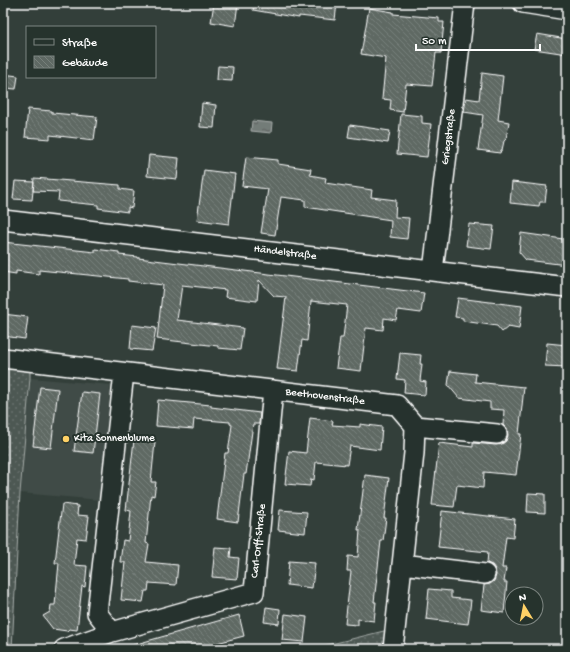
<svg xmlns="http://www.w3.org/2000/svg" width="570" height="652" viewBox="0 0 570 652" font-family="'Gochi Hand',sans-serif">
<defs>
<pattern id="grass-dots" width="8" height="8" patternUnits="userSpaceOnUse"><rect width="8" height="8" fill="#4d5853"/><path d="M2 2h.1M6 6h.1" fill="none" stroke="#68716d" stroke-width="1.8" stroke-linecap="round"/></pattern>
<pattern id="water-ripples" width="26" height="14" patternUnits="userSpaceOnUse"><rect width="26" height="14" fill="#737b78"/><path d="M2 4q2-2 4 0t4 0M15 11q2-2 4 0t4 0" fill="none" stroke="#606462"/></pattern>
<pattern id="building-back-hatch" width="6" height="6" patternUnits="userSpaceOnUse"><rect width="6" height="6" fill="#5f6964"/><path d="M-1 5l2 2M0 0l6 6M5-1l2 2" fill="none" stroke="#77807b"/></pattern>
</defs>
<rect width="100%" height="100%" fill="#333f3a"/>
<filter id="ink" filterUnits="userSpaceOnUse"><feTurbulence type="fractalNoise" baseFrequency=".025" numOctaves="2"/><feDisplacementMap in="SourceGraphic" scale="8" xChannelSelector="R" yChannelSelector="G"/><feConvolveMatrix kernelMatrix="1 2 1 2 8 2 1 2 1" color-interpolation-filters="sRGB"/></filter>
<g filter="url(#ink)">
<path fill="#404c47" d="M30,378l81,7 -10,115 -81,-7z"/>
<path fill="url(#grass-dots)" stroke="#a6aca9" d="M3,358l27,4v16l-10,115 -8,156h-9z
M396,628l-3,21h-82z"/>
<path fill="url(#water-ripples)" stroke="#abb0ae" d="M252,121l20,2 -1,10 -20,-2z"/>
<path fill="url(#building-back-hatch)" stroke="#fff" d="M214,3h24l-3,23 -24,-4z
M254,3h83l-2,17 -36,-4v2l-46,-8z
M369,8l24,4v2l46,4v4h5l-3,31h-5l-4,33 -26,-2 -3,28 -13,-2 1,-10 -9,-1 4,-41 -25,-4z
M537,34l30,5v15l-33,-5z
M218,66l15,1 -1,14 -15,-1z
M482,73l21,3 -5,44 11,2 -3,17 -2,2 -2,9h-1l-1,3 -22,-3 5,-35 -19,-3 2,-14 13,2z
M3,74l15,2 -2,13 -13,-1z
M202,103l14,2 -2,23 -14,-1z
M28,109l24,2v2l45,4 -3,23 -44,-5v4l-25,-2z
M401,114l21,2v7l9,1 -4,33 -30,-3z
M350,125l40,6 -2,12 -40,-6z
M149,155l30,3 -2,21 -30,-3z
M246,157l32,3v4l33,5 -1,6 16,3 -1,5 47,7 -1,7 25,3 -1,17 14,1 -2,21 -17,-2 1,-17 -86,-13v-7l-24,-3 -6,38 -14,-2 7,-44 -26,-3z
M204,170l31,4 -6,50 -32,-4z
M34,178l86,7v4l14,2 -2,17 -4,-1v5l-30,-4v-3l-40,-4 1,-9 -26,-1z
M15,181l19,1 -2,18 -19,-1z
M512,182l35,4 -2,16h-5l-1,4 -29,-3z
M469,224l25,2 -3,23 -25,-3z
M521,233l42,6v2l4,1v23l-41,-5 -7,-8z
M3,242l92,10v-3l24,3v3l19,2v1l286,35 -3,20 -23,-3 -2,10 -12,-2 -1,12 -17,-2 -5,43 -25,-3 4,-30h3l4,-33 -36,-4 -4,40 -5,-1 -4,31 -21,-2 9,-72 -12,-1 -15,-16 -2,21 -32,-4 1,-7 -44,-5 -5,35 66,8 -3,22 -22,-2v-2l-61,-7 6,-54 -35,-4v-2l-89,-9v4l-23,-3v3l-13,-2z
M458,298l64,8 -3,23 -11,-2 -6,5 -5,-6 -34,-5v-3l-8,-1z
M3,314l25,3 -3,22 -22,-3z
M132,325l24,3 -4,23 -22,-2z
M547,343l20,2v22l-22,-1z
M400,353l21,2 -1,9h2l-2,17 6,1 -1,13 -21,-2 1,-13 -8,-1z
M450,371l26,3 -1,8 49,5 -5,47h2l-5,41 -32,-3 -1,16 -26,-3 -3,22 -22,-2 7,-62 34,4v-4l23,2 6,-1 4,-3 2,-6 -1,-6 -4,-4 1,-15 -14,-1v-7l-31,-4 -11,-13z
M40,387l18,2 -7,59 -18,-2z
M82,392l18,2 -7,59 -19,-2z
M158,400l53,5v2l49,6 -1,11h-6l-7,50h-2l-6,48 -21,-3 8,-66h3l4,-28 -2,-1v-2l-36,-3 -1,10 -37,-3z
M310,418l23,3 -1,4 28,2v-3l22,3 -2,23 -30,-4 -3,19 -31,-3 -2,18 -3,-1 -1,7 -25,-2 4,-33 17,2z
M134,440l21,2 -4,40h5l-2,14 -3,-1 -5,48 3,1 -3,18 32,3 -2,20 -27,-2 -1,8h-3l-2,11 -22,-2 4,-38h-5l3,-22 5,1 3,-30 -5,-1z
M365,475l24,3 -5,40h2l-3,23h-2l-7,61h2l-2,19 -16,-2v6l-13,-1 6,-53h-4l1,-15 10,1 2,-27h-2z
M528,493l17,1v19l-18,-1z
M62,504l16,2 -1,9 12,1 -3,23 -9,-1 -3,27 13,1 -2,21 -3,-1 -5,44 -8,-1 -2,2 -14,-2 -10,-13 7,-4 1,-7h4l4,-42h-4z
M280,510l27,2 -2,21 -27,-3z
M442,511l73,8 -2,19 -7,-1 -4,31h4l-2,14h3l-3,31 -23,-3 3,-25 6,-1 4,-3 2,-6 -1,-6 -3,-4 -5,-2 1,-11 -50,-5z
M215,547l16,1 -1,9 9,1 -2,21 -25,-2z
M289,561l26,2 -3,25 -25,-3z
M429,589l22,2v7l20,2 -3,24 -42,-5z
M266,607l14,2 -1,15 -15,-2z
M285,614l22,3 -3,25 -22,-2z
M239,615l5,21 -27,7 2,6h-85l-1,-4z"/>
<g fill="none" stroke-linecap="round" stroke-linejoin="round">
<defs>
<path id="minor" d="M523,3l44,7
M3,220l564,67
M433,271l32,-268
M3,358l394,47 18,21 -1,27 -21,196
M124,373l-27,240 15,19 142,-40 19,-202
M415,426l82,8
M402,564l83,10
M64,649l48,-17"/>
</defs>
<use href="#minor" stroke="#fff" stroke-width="22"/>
<use href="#minor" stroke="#26332d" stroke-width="19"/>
</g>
</g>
<circle fill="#ffd166" stroke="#26332d" stroke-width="1.5" cx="66" cy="439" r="4"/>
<g text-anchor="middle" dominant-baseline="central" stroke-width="4" stroke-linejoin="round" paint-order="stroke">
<g font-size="11" fill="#fff" stroke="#26332d">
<text transform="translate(449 137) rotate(-83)">Griegstraße</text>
<text transform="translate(285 253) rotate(7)">Händelstraße</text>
<text transform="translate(325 397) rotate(7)">Beethovenstraße</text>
<text transform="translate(259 541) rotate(-84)">Carl-Orff-Straße</text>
</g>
<g font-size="11" fill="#fff" stroke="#26332d" text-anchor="start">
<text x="74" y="439">Kita Sonnenblume</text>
</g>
</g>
<rect width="570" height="652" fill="none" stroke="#26332d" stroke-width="16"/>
<rect x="8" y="8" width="554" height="636" fill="none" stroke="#fff" stroke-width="1.5" filter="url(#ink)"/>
<rect x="26" y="26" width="130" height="52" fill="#26332d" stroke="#7d8581"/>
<rect x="34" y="39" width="20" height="6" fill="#26332d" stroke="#7d8581"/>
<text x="62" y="46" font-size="12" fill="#ffffff">Straße</text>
<rect x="34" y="56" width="20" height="12" fill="url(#building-back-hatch)" stroke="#7d8581"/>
<text x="62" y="66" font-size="12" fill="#ffffff">Gebäude</text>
<g transform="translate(524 606) rotate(350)"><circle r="19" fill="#26332d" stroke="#7d8581"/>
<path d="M0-3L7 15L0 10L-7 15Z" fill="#ffd166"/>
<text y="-6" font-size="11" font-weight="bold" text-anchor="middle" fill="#ffffff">N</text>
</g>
<path d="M416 44v6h124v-6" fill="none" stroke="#ffffff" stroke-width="2"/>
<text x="422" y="44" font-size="12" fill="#ffffff" stroke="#26332d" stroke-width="3" paint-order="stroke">50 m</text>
</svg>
